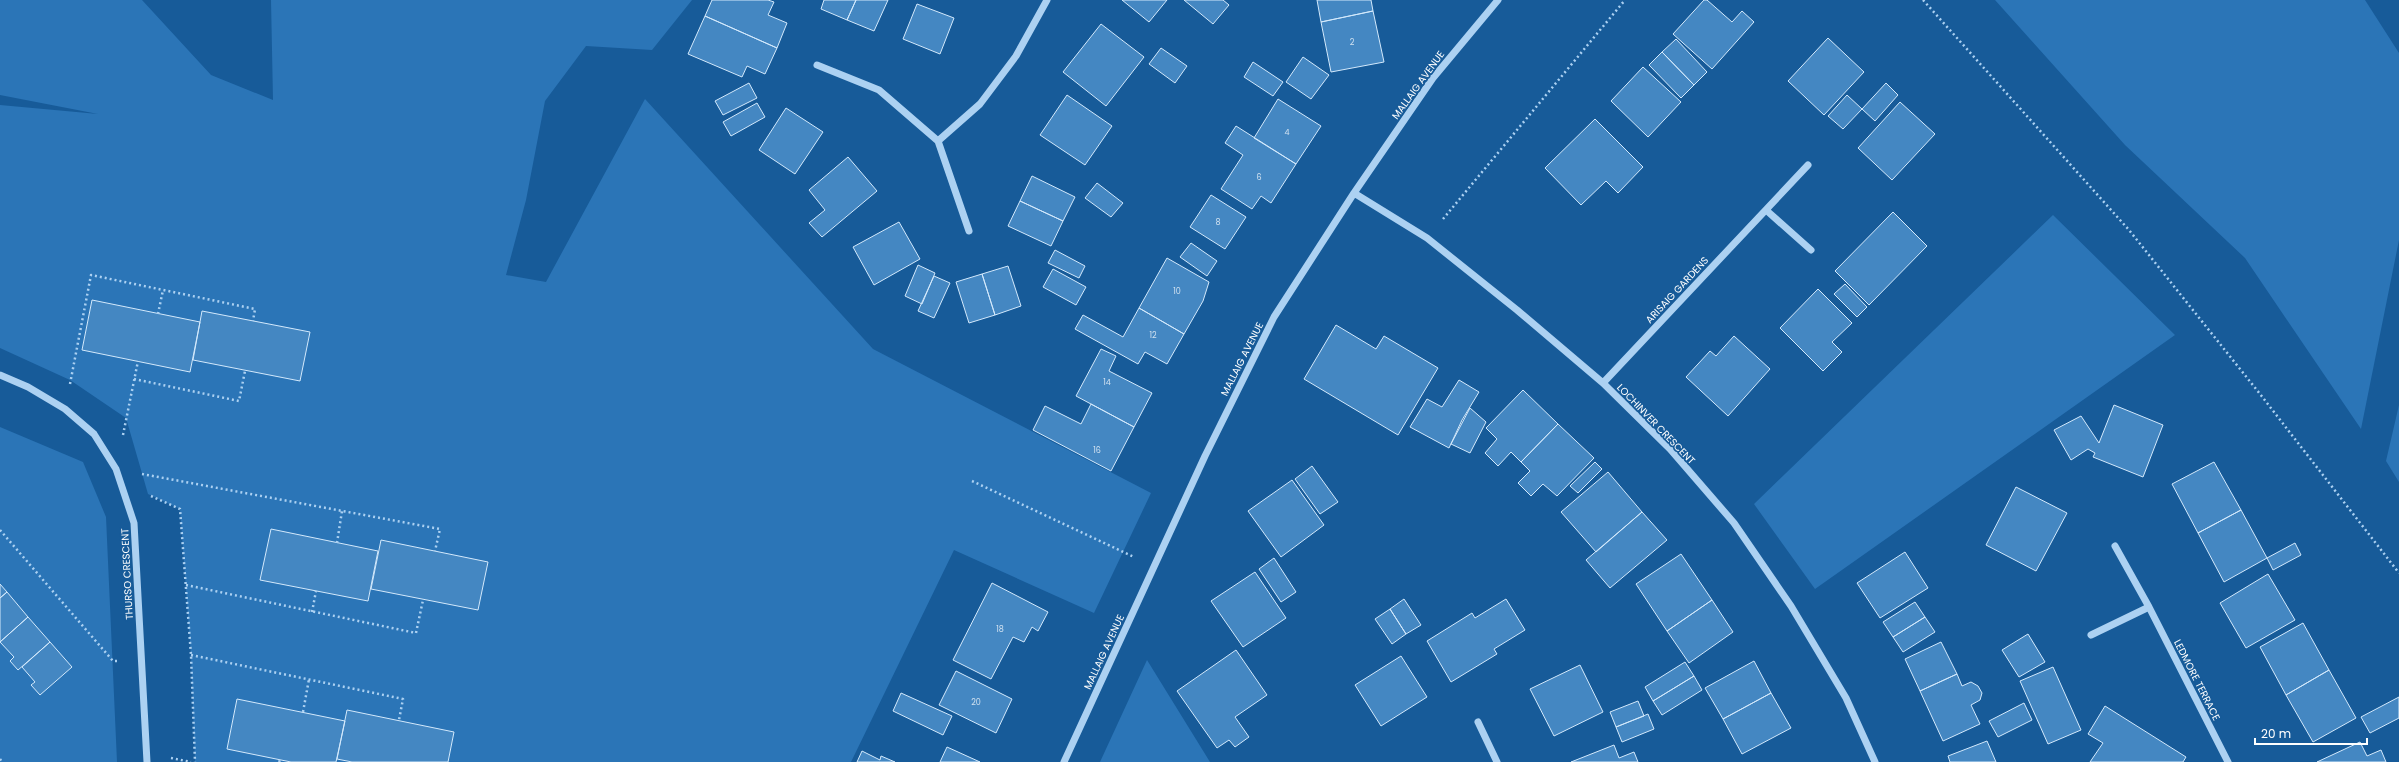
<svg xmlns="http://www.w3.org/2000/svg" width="2399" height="762" viewBox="0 0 2399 762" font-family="Poppins,sans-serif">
<rect width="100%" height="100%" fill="#175b99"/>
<path fill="#2b75b7" d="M0,0h142l69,75 62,25 -2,-100h421l-40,50 -66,-4 -41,55 -19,99 -20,75 40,7 99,-183 228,250 278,144 -57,120 -140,-63 -103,212h-656l-4,-107 -11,-146 -32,-15 -22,-76 -56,-38 -70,-32v-243l98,9 -98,-19z
M1995,0h370l34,53v187l-38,189 -116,-171 -120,-113z
M2053,215l122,120 -360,254 -61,-85z
M2399,405v77l-13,-21z
M0,427l83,35 23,55 11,245h-117z
M1147,660l63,102h-110z"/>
<path fill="#4487c2" stroke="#d3e9fc" d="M712,0h56l6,2 -6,13 19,8 -10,25 -72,-32z
M824,0h32l-9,20 -26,-11z
M856,0h32l-14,31 -27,-11z
M1122,0h45l-18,22z
M1184,0h39l6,5 -16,19z
M1317,0h54l2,11 -52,11z
M1704,0h3l25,22 10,-11 12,11 -42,47 -39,-35z
M917,4l37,14 -14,36 -37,-15z
M1373,11l11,51 -53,10 -10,-50z
M705,16l72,32 -12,26 -18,-8 -5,11 -54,-23z
M1101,24l43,33 -38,49 -43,-34z
M1828,38l36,34 -40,43 -36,-34z
M1676,39l31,33 -13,13 -32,-33z
M1161,48l26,18 -12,17 -26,-19z
M1662,52l32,33 -13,13 -32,-33z
M1303,57l26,18 -18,24 -25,-17z
M1253,62l30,20 -10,14 -29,-19z
M1643,67l38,35 -33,35 -37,-36z
M749,83l8,15 -34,17 -8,-14z
M1886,83l12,12 -23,26 -13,-12z
M1067,95l45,31 -27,39 -45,-30z
M1847,95l15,14 -19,20 -15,-13z
M1278,99l43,27 -25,38 -42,-26z
M1900,102l35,32 -43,46 -34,-32z
M757,103l8,14 -34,19 -8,-14z
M786,108l37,24 -28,42 -36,-24z
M1595,119l48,48 -25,26 -12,-12 -25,24 -36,-37z
M1236,126l60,38 -25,39 -10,-7 -9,13 -31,-20 22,-34 -18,-12z
M848,157l29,34 -55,46 -13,-14 16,-13 -16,-20z
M1032,176l43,21 -12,24 -43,-20z
M1097,183l26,20 -12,14 -26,-19z
M1211,195l35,22 -21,32 -35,-22z
M1020,201l43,20 -12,25 -43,-20z
M1893,212l34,34 -58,59 -34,-34z
M899,222l21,37 -46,26 -21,-38z
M1191,243l26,18 -10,15 -27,-19z
M1055,250l30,16 -6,12 -31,-15z
M1167,258l42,24 -6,19 -19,33 -45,-26z
M918,265l17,8 -13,31 -17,-8z
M1008,266l13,40 -26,9 -13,-41z
M1053,269l33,18 -10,18 -33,-18z
M982,274l13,41 -26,8 -13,-41z
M934,276l16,7 -16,35 -16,-7z
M1845,284l22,23 -10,10 -23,-23z
M1818,289l34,34 -20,19 10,10 -19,19 -43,-43z
M92,300l108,22 -10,50 -108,-22z
M1139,308l45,26 -17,30 -22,-12 -7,12 -63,-35 8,-14 40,22z
M202,311l108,21 -10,49 -107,-21z
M1336,325l40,24 8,-13 54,32 -40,67 -94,-56z
M1734,336l36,33 -42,47 -42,-39 24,-26 6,5z
M1101,349l15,7 -7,15 43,22 -18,34 -58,-31z
M1459,380l20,12 -17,28 -13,28 -39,-21 17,-28 15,8z
M1523,390l35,34 -37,38 -10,-10 -13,14 -13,-13 12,-14 -11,-11z
M1091,404l43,23 -23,44 -78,-41 12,-24 36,18z
M2114,405l49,20 -20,52 -50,-20 2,-4 -7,-4 -17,11 -17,-30 27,-14 18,27z
M1470,408l16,14 -16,31 -19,-9z
M1558,424l36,34 -37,38 -14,-12 -12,12 -13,-13 12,-12 -9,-9z
M1595,462l7,7 -24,24 -8,-7z
M2214,462l27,48 -43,23 -26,-49z
M1312,466l26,36 -18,12 -25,-35z
M1608,472l34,40 -46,40 -35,-40z
M1292,480l32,45 -43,32 -33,-46z
M2016,487l51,26 -31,58 -50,-26z
M2241,510l26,48 -43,24 -26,-49z
M1642,512l25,28 -57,48 -24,-28z
M271,529l107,22 -10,50 -108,-21z
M381,540l107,22 -10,48 -107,-21z
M2295,543l6,12 -28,15 -6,-12z
M1905,552l23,36 -48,30 -23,-35z
M1681,554l31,46 -45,31 -31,-47z
M1274,558l22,34 -15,10 -22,-33z
M1255,572l31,46 -43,29 -32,-46z
M2268,574l27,46 -49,28 -26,-45z
M992,583l56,29 -10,19 -6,-4 -8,15 -11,-5 -22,42 -38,-19z
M0,584l7,8 -7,6z
M7,592l21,25 -28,25v-44z
M1404,599l17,26 -15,9 -16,-25z
M1506,599l19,31 -31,19 3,5 -46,28 -24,-41 45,-28 3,5z
M1712,600l21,32 -44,31 -22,-32z
M1915,602l10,15 -32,20 -10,-15z
M1390,609l16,25 -14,10 -17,-25z
M28,617l22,25 -32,28 -8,-9 4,-4 -14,-15z
M1925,617l10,15 -32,20 -10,-15z
M2303,623l26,47 -43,25 -26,-48z
M2028,634l17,28 -26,15 -17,-27z
M50,642l22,25 -32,28 -9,-10 4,-3 -13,-15z
M1941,642l16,32 -37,17 -15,-32z
M1236,650l31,45 -32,22 14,20 -14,10 -6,-7 -12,8 -40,-57z
M1401,656l26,41 -46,29 -26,-41z
M1754,661l17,32 -48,26 -18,-31z
M1685,662l9,14 -41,25 -8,-14z
M1580,665l23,47 -49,24 -24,-47z
M2053,667l28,63 -33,14 -28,-63z
M2329,670l27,48 -43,24 -27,-47z
M956,671l56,28 -16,34 -57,-28z
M1957,674l5,12 9,-4 7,4 4,7 -2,7 -9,5 9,19 -37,17 -23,-50z
M1694,676l8,14 -40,25 -9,-14z
M901,693l51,23 -9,19 -50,-24z
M1771,693l20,35 -49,26 -19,-35z
M2399,697v21l-29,15 -9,-16z
M237,699l108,22 -9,41h-45l-64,-13z
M1638,701l6,15 -28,11 -6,-15z
M2024,703l8,17 -34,17 -9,-16z
M2105,706l81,51 -3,5h-93l13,-19 -15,-9z
M347,710l107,22 -6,30h-96l-15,-3z
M1648,714l6,15 -32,13 -6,-15z
M1987,741l9,21h-46l-2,-6z
M2360,742l7,14 14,-6 5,12h-69z
M1614,745l5,13 15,-6 4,10h-67z
M947,747l33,15h-40z
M862,751l18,9 1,-4 14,6h-38z"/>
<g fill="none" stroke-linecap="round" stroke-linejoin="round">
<path stroke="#acd1f2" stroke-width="2.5" stroke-dasharray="2 3" stroke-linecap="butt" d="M1923,0l206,230 131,164 139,179
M1443,219l182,-219
M158,314l5,-24
M134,379l105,22 6,-30
M70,384l21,-109 164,34 -2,12
M123,435l15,-74
M142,474l298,55 -5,22
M972,481l162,76
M151,496l29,13 11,146 4,107
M0,530l113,131h4
M337,543l5,-32
M186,585l230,48 7,-33
M312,612l4,-21
M191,655l212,44 -4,21
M303,712l6,-33
M171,758l20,4
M0,759l2,3
M279,762l1,-2"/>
<path stroke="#acd1f2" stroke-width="7" d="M817,65l62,25 59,51 31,90
M938,141l42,-37 36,-48 31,-56
M1354,193l73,45 90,72 86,73 67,66 64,74 57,83 55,92 29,64
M1766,210l45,40
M0,375l28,12 37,22 29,25 22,35 18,54 13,239
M1603,383l205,-218
M2115,546l34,61 79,155
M2091,635l58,-28
M1478,722l19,40
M1064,762l141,-306 69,-139 80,-124 79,-115 65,-78"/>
</g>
<g text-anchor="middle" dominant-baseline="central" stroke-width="3.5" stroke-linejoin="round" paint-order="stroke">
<g font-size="8" fill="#d0e1f0">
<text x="1352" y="42">2</text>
<text x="1287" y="132">4</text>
<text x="1259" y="177">6</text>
<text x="1218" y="222">8</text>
<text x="1177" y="291">10</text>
<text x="1153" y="335">12</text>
<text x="1107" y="382">14</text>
<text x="1097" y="450">16</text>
<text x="1000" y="629">18</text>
<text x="976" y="702">20</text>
</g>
<g font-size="10" fill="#fff" stroke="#175b99">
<text transform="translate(1418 85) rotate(-54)">MALLAIG AVENUE</text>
<text transform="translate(1677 290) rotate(-47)">ARISAIG GARDENS</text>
<text transform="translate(1242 359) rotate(-63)">MALLAIG AVENUE</text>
<text transform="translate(1656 424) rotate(46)">LOCHINVER CRESCENT</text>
<text transform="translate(127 574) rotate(-93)">THURSO CRESCENT</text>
<text transform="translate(1104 652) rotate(-65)">MALLAIG AVENUE</text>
<text transform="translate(2197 680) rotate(63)">LEDMORE TERRACE</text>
</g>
</g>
<path d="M2255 738v6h112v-6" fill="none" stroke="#ffffff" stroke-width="2"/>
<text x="2261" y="738" font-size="12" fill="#ffffff" stroke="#175b99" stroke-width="3" paint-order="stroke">20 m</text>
</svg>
